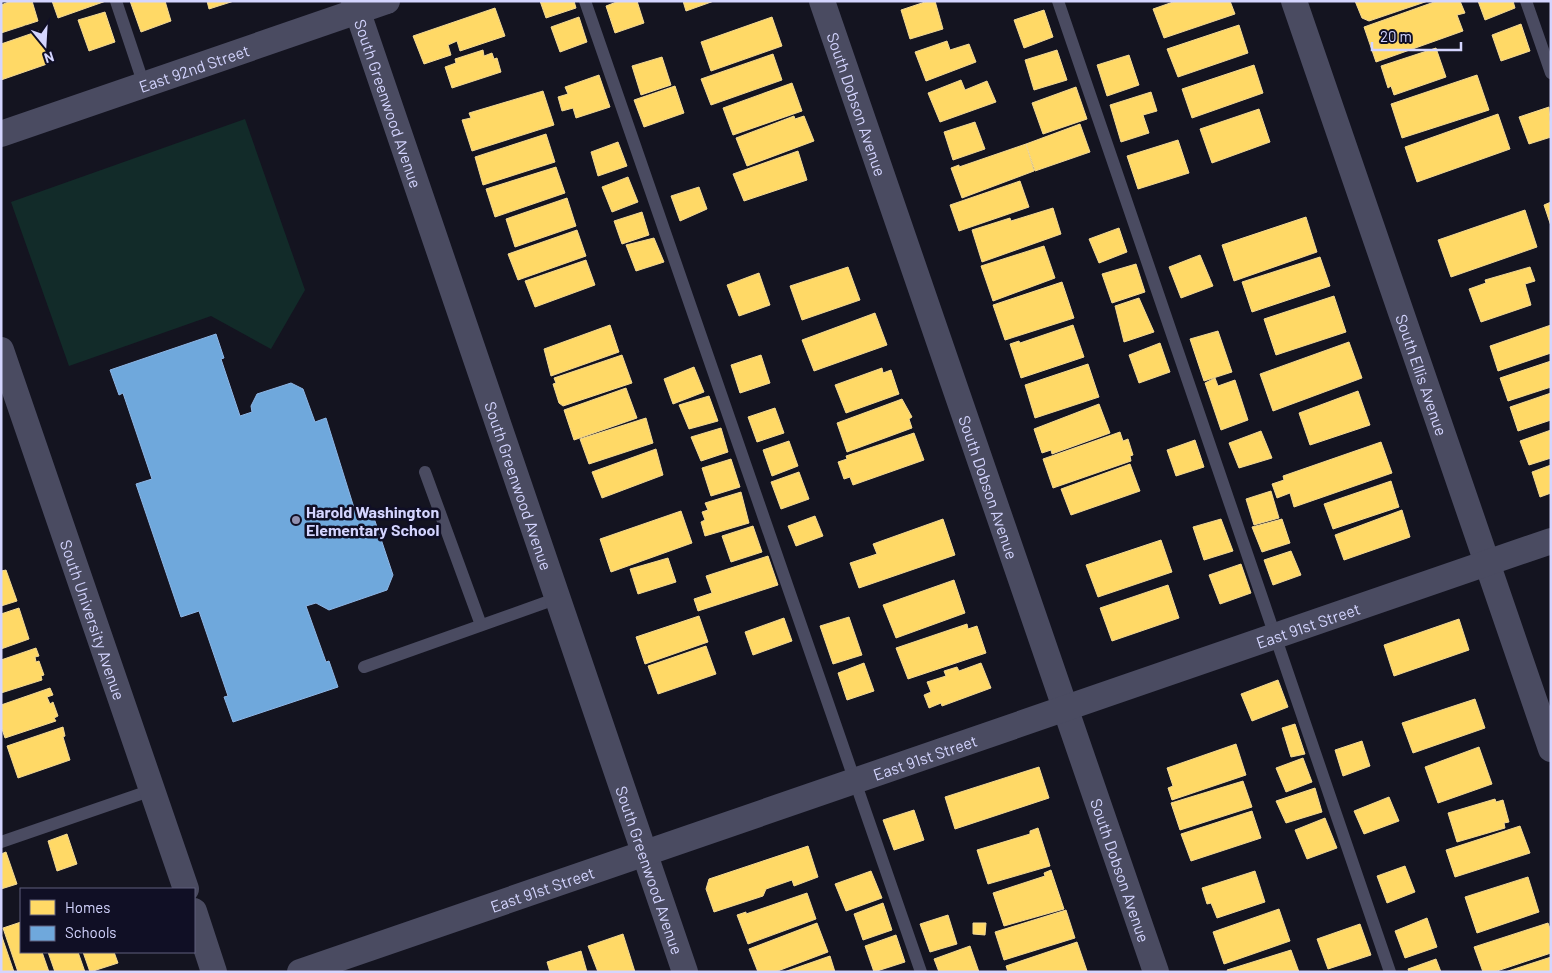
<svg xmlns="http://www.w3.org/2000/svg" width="1552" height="973" viewBox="0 0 1552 973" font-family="Barlow,sans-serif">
<rect width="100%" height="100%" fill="#141420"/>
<path fill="#122b29" d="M245,119l60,171 -34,59 -60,-33 -142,50 -58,-164z"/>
<path fill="#ffd966" stroke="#f2d894" d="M11,1h21l6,20 -37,12v-28z
M52,1h54l-48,17z
M130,1h35l6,20 -30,11z
M207,1h27l-25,8z
M540,1h34l2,7 -30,10z
M619,1h18l7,22 -29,10 -9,-27z
M683,1h31l-28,10z
M928,1h7l8,28 -33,10 -9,-29z
M1176,1h54l5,13 -71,24 -11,-29z
M1355,1h73l-59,20 -7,-3z
M1437,1h23l5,12 -8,2 6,16 -87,31 -12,-35z
M1478,1h35l2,7 -30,12z
M495,8l10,28 -45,15 -3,-10 -9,4 3,10 -27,9 -11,-28z
M1044,10l9,27 -29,11 -10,-28z
M105,12l10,30 -26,9 -11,-31z
M579,17l8,25 -27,10 -9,-25z
M772,17l10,29 -71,25 -10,-29z
M1521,24l9,27 -29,10 -9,-26z
M1239,25l9,28 -70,24 -11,-28z
M39,31l11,32 -49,17v-36z
M947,41l3,9 19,-6 7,18 -50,19 -11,-29z
M1436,48l10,29 -52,18 -3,-9 -3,2 -7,-22z
M483,50l1,6 8,-3 2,6 3,-1 4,14 -49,16 -7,-21 11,-4 -1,-4z
M1057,50l10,30 -33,10 -9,-30z
M773,54l9,26 -71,25 -10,-26z
M1129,55l10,30 -32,11 -10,-31z
M662,57l9,28 -30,10 -9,-29z
M1254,65l9,28 -71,25 -10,-29z
M599,75l11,32 -34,11 -3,-10 -11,3 -4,-14 10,-3 -3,-7z
M1477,75l12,35 -87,28 -11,-34z
M961,80l4,10 22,-9 9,21 -56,20 -12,-29z
M792,83l10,28 -69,24 -10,-27z
M675,86l9,27 -40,14 -10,-27z
M1076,87l11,32 -44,15 -11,-31z
M543,91l11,34 -82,26 -10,-31 9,-2 -2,-5z
M1151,92l6,19 -14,4 6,18 -28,9 -11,-37z
M1549,107l2,30 -22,7 -10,-27z
M1259,109l11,33 -58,21 -12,-34z
M1498,114l12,35 -93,33 -12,-35z
M794,116l1,3 9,-3 10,25 -67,25 -11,-28z
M975,122l10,27 -32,11 -9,-28z
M1080,124l10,28 -55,19 -9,-27z
M546,134l9,28 -72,23 -8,-28z
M1178,140l11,33 -51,16 -11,-33z
M618,142l9,24 -29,10 -7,-24z
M1026,144l8,27 -72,27 -11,-30 8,-3v2z
M798,151l9,29 -63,21 -11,-27z
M556,167l9,26 -70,24 -9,-28z
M628,177l10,25 -26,10 -10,-25z
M1020,181l9,26 -70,24 -9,-26z
M699,187l8,22 -27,12 -9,-25z
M567,198l9,28 -61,21 -9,-28z
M1551,202v24l-7,-21z
M1053,208l8,26 -79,28 -10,-32 38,-12 1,3z
M1525,210l12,37 -86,30 -13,-37z
M642,212l7,23 -27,9 -8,-23z
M1306,217l11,35 -83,29 -12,-36z
M1119,228l8,24 -28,11 -10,-24z
M577,230l9,26 -68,24 -10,-26z
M654,238l10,24 -28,9 -10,-26z
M1044,246l11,32 -62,23 -12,-35z
M1200,255l13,31 -32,12 -12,-31z
M1320,257l10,29 -78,26 -10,-30z
M586,260l9,25 -60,22 -10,-26z
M1136,264l9,28 -33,11 -10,-29z
M848,267l12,33 -58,20 -12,-34z
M1530,267l5,14 -10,3 6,21 -50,17 -12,-33 17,-6 -1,-3z
M759,273l11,32 -31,11 -12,-31z
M1062,282l12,36 -69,22 -12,-35z
M1334,296l12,36 -70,23 -12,-36z
M1139,298l15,34 -30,10 -9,-36z
M875,313l12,32 -73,26 -12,-31z
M610,325l9,27 -68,24 -7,-27z
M1073,325l11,32 -63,21 -11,-34 9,-3 1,2z
M1551,325v28l-53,18 -8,-25z
M1218,331l14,41 -28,9 -14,-42z
M1349,342l13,36 -89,33 -13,-37z
M1160,343l10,29 -31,11 -10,-28z
M622,355l10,28 -69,23 -4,-3 -6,-19 3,-1 -2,-5z
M761,355l9,28 -30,10 -9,-28z
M1551,361v26l-43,14 -8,-23z
M1088,364l11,33 -64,21 -10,-33z
M694,367l10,25 -31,12 -9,-25z
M882,368l1,5 8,-3 8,24 -53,19 -11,-28z
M1215,378l3,8 17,-6 13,40 -27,10 -16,-47z
M626,388l11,30 -63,22 -10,-30z
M1358,391l12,34 -60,20 -11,-32z
M1551,393v27l-33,11 -8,-24z
M709,396l9,25 -29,8 -10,-24z
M902,399l10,18 -3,2 3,9 -65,24 -10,-29z
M1099,404l11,29 -58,21 -1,-4 -9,3 -8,-24z
M775,408l9,25 -27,9 -9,-25z
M646,418l7,25 -64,21 -9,-25z
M721,428l7,24 -27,9 -10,-24z
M1551,430v28l-22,7 -9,-24z
M1261,431l11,27 -33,10 -10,-25z
M1120,432l3,9 5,-2 5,16 -3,1 1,5 -78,27 -10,-29z
M914,433l10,27 -71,25 -3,-8 -6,2 -6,-17 9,-3 -1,-3z
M1195,440l9,27 -28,9 -9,-26z
M789,441l9,25 -26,10 -9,-26z
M1381,442l11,31 -98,34 -4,-14 -13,5 -5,-14 12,-4 -1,-4z
M656,449l7,26 -61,23 -10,-26z
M731,459l9,28 -29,9 -9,-28z
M1130,464l10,27 -69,24 -10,-26z
M1551,465v28l-11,4 -8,-25z
M799,472l10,27 -28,10 -10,-27z
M1391,481l8,26 -66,22 -9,-25z
M1271,491l8,27 -25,7 -8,-26z
M741,492l8,31 -44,13 -4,-14 4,-2 -3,-8 6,-2 -3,-7z
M1402,510l8,27 -66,23 -9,-25z
M681,511l11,32 -81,29 -11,-33z
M815,516l8,20 -27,10 -8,-20z
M943,519l12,36 -96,33 -9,-25 27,-9 -4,-10z
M1221,519l12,32 -29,9 -11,-33z
M1282,519l8,24 -28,9 -10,-25z
M753,526l9,26 -31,10 -9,-26z
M1161,540l11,32 -74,25 -12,-32z
M1291,551l10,24 -28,10 -9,-25z
M768,556l10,29 -80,26 -4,-12 18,-6 -6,-17z
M668,558l8,24 -38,12 -8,-25z
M1241,564l10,29 -31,11 -11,-29z
M6,570l11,31 -16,5v-35z
M954,580l11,33 -69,25 -13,-33z
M1168,585l11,33 -67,23 -12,-33z
M19,608l10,31 -28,10v-35z
M699,616l9,26 -63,22 -9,-27z
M849,617l13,38 -29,9 -13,-38z
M784,618l8,23 -39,14 -8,-23z
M1459,619l10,31 -75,26 -10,-31z
M967,624l1,5 9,-3 9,27 -78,26 -12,-31z
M706,646l10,28 -58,20 -10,-28z
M36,648l3,8 -4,1 1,5 3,-1 5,14 -3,1 1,4 -41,13v-33z
M864,663l10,28 -27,9 -9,-27z
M981,663l10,25 -49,18 -1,-3 -12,5 -5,-13 7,-3 -4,-10 19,-6 -2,-5 13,-4 2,4z
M1278,680l10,27 -36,14 -11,-27z
M50,688l3,7 -6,2 3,7 3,-2 5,14 -4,2 2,3 -51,17 -4,-12v-21z
M1475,699l10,29 -72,25 -11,-30z
M1295,724l10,30 -14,3 -9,-29z
M63,727l2,9 -2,1 7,23 -52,18 -11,-32z
M1362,741l8,25 -27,10 -8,-26z
M1236,744l10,31 -74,25 -4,-12 5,-2 -6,-18z
M1479,747l13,37 -54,19 -13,-36z
M1303,758l9,24 -26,10 -10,-24z
M1039,767l10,31 -94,31 -10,-32z
M1243,781l9,26 -72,23 -9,-27z
M1315,788l7,24 -36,11 -10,-22z
M1389,797l10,24 -35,13 -10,-23z
M1495,799l1,3 7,-2 6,22 -5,1 1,5 -48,14 -9,-29z
M914,810l10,30 -30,10 -11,-30z
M1252,811l9,27 -70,23 -10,-27z
M1325,818l12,30 -30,11 -12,-29z
M1520,826l10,27 -75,24 -9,-27z
M1038,828l12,38 -62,18 -11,-34 53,-16v-3z
M67,834l10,30 -20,7 -9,-30z
M808,846l10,31 -24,9 -2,-6 -26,9 -3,7 -49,16 -8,-23 3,-10z
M6,852l11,32 -16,5v-35z
M1405,866l10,26 -28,11 -10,-27z
M1051,870l13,39 -60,17 -11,-33 52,-17 -1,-3z
M871,871l11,27 -36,13 -11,-27z
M1255,871l10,31 -48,16 -6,-15 -4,1 -5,-16z
M1528,877l11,35 -62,21 -12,-36z
M807,893l9,26 -68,25 -11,-29 9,-3v2z
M883,903l9,27 -29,10 -9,-26z
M1279,909l11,32 -66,23 -11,-32z
M1066,910l9,28 -71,22 -9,-28z
M948,915l9,29 -27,8 -10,-28z
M1427,918l10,29 -32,11 -10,-27z
M21,922v30h21l7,20h-31l-15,-44z
M817,923l11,29 -53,20h-17l-9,-23z
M973,923h13l-1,12 -12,-1z
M1548,923l3,8v22l-57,19h-11l-9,-25z
M1360,924l11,31 -43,14 -11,-30z
M1,934l13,38h-13z
M623,934l12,38h-37l-10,-26z
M896,935l9,27 -31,10 -9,-26z
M1077,942l10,29 -79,1 -2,-6z
M970,946l9,26h-40l-5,-13z
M1291,950l8,22h-71l-1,-2z
M581,951l6,21h-37l-3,-10z
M48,952h30l7,20h-30z
M83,952h31l4,11 -28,9z
M830,956l5,16h-51z
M1551,957v15h-46z
M1436,959l5,13h-32l-1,-3z"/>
<path fill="#6fa8dc" stroke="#8db6e6" d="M216,334l8,24 -3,1 19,57 12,-4 -1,-6 6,-12 34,-11 12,6 12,33 11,-4 29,93 15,-5 23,69 -6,15 -58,20 -13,-7 -10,3 20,56 3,-1 9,26 -105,35 -9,-25 4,-1 -29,-85 -18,6 -45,-133 16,-5 -29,-86 -4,2 -9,-25z"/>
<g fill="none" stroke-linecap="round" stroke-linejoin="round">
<path stroke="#4a4b61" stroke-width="12" d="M116,1l28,84
M585,1l336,971
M1058,1l332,971
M1526,1l25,72
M425,472l56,153
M364,667l194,-69
M1,842l151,-52"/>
<g stroke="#4a4b61" stroke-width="26">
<path id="s1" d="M354,1l331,971"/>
<path id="s2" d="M822,1l334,971"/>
<path id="s3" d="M1294,1l257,748"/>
<path id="s4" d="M1,134l386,-133"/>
<path id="s5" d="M1,350l185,539"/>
<path d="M194,911l20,61"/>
<path id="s6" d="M300,972l1251,-431"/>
</g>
</g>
<circle fill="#9191b1" stroke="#100f25" stroke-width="2" cx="296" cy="520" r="5"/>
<g text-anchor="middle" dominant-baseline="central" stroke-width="5" stroke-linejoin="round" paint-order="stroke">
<g font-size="16" fill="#d4d5ff" stroke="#100f25">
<text stroke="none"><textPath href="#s4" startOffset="204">East 92nd Street</textPath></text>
<text stroke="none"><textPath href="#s1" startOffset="108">South Greenwood Avenue</textPath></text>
<text stroke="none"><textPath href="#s2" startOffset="109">South Dobson Avenue</textPath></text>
<text stroke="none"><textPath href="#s3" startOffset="395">South Ellis Avenue</textPath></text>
<text stroke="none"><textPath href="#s1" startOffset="512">South Greenwood Avenue</textPath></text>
<text stroke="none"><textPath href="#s2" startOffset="514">South Dobson Avenue</textPath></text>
<text stroke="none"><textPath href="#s5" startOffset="285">South University Avenue</textPath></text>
<text stroke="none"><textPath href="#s6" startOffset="1066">East 91st Street</textPath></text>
<text stroke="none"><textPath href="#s6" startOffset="661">East 91st Street</textPath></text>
<text stroke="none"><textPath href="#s2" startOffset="919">South Dobson Avenue</textPath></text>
<text stroke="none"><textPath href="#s1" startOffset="918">South Greenwood Avenue</textPath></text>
<text stroke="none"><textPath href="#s6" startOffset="256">East 91st Street</textPath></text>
</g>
<g font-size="16" font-weight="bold" fill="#d4d5ff" stroke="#100f25" text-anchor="start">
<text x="306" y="511">Harold Washington<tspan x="306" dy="18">Elementary School</tspan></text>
</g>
</g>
<rect width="1552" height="973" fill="none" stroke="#d4d5ff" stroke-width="5"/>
<rect x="20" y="888" width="175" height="65" fill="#100f25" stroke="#5e5e7c"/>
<rect x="30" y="900" width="25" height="15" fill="#ffd966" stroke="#5e5e7c"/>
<text x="65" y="913" font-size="15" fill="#d4d5ff">Homes</text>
<rect x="30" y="926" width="25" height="15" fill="#6fa8dc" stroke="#5e5e7c"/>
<text x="65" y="938" font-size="15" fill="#d4d5ff">Schools</text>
<g transform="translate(45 45) rotate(162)" stroke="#100f25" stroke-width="4" paint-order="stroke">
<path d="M0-4L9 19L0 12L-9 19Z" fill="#d4d5ff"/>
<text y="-8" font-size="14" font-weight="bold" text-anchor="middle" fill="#d4d5ff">N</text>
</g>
<path d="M1372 42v8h89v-8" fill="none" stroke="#d4d5ff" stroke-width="2.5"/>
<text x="1380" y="42" font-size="15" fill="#d4d5ff" stroke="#100f25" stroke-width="4" paint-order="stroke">20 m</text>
</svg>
